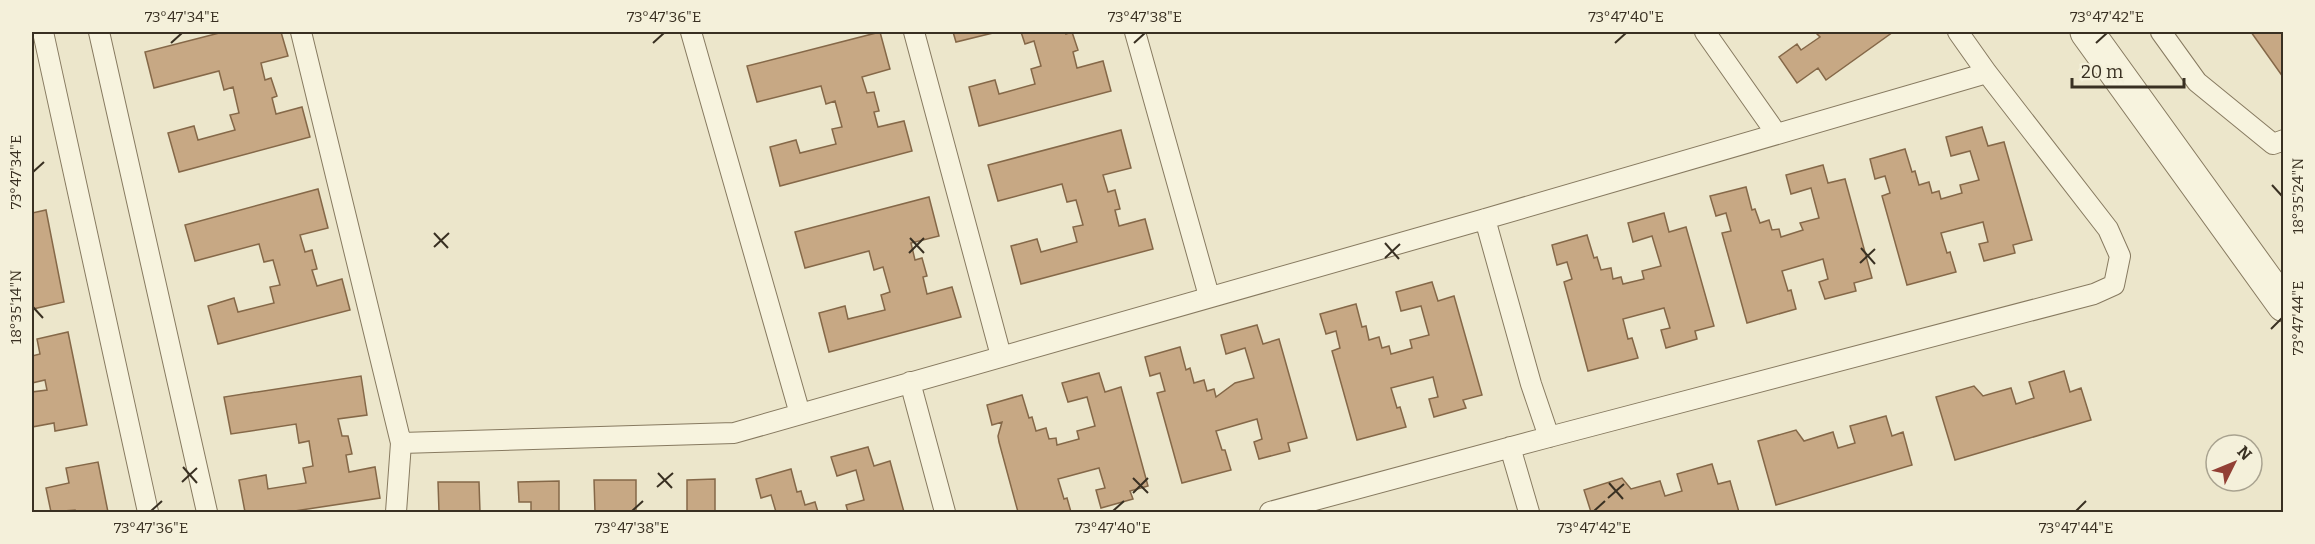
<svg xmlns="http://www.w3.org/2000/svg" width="2315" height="544" viewBox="0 0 2315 544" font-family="Bitter,serif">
<rect width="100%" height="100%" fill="#ece6cb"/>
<path fill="#c7a884" stroke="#856848" stroke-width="1.5" d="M223,32h58l7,24 -27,7 4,17 6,-2 6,18 -5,2 4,16 26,-7 8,30 -131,35 -11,-39 26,-7 4,14 37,-10 -5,-15 9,-2 -6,-26 -9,3 -5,-19 -65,17 -9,-36z
M880,32l10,37 -28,8 5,16 7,-1 5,19 -5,1 4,15 26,-6 8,30 -132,35 -10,-39 26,-7 4,13 36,-9 -4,-15 10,-2 -7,-26 -9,3 -5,-18 -64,16 -10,-36z
M953,32h44l-41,10z
M1021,32h45v2l6,-2 6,18 -5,2 4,16 26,-7 8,30 -132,35 -10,-39 26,-7 4,14 36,-10 -4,-15 10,-3 -7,-25 -9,3z
M1815,32h78l-67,48 -8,-12 -21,15 -18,-26 18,-13 4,6 19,-13z
M2251,32h33v45h-1z
M1982,127l6,19 16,-4 28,98 -19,5 2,8 -31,8 -5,-17 9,-2 -5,-20 -42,11 6,20 3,-1 6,20 -49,13 -25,-89 8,-3 -5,-17 -10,3 -5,-20 35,-10 7,23 3,-1 4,14 10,-3 3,11 7,-2 2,8 21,-6 -2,-8 19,-5 -9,-29 -19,5 -5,-19z
M1121,130l10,38 -28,7 5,17 7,-2 5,19 -5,1 4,16 26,-7 8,30 -132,35 -10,-38 26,-7 4,13 36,-10 -4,-15 10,-2 -7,-25 -9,2 -5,-18 -64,17 -10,-36z
M1823,165l5,18 17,-4 27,99 -18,5 2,8 -31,8 -6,-17 9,-3 -5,-20 -41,12 6,20 3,-1 5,19 -49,14 -25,-90 9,-2 -5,-18 -10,3 -6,-20 36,-9 6,23 3,-1 5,14 9,-3 3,10 7,-1 2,8 22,-7 -3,-7 19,-5 -8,-30 -20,6 -5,-19z
M318,189l10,39 -28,7 5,17 7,-2 5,19 -5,1 5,16 25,-7 8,31 -132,34 -10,-38 26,-8 4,14 36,-9 -4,-16 10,-2 -7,-25 -9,2 -5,-18 -64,17 -10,-36z
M929,197l10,39 -28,7 4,17 7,-2 5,18 -4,1 4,17 25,-7 9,30 -132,35 -10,-39 26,-7 3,13 37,-9 -4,-15 9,-3 -7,-25 -9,3 -5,-19 -64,17 -10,-36z
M46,210l18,92 -31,7 -1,-96z
M1664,213l5,19 17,-5 28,99 -19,5 2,8 -31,9 -5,-18 9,-2 -6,-20 -41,11 5,20 4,-1 6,20 -50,13 -24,-89 8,-3 -5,-17 -10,3 -5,-20 35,-10 7,23 3,-1 4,13 10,-2 2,11 8,-2 2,7 21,-5 -2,-8 19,-5 -9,-30 -19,6 -5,-19z
M1432,282l6,19 16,-5 28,99 -19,5 3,8 -32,9 -5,-18 9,-2 -5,-20 -42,11 6,20 3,-1 6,20 -49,13 -25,-89 8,-3 -4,-17 -10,3 -6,-20 36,-10 6,23 4,-1 3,14 10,-3 3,11 7,-2 2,8 21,-6 -2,-8 19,-5 -8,-29 -20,5 -5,-19z
M1257,325l6,19 16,-5 28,99 -19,5 2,8 -31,8 -5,-17 8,-3 -5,-20 -41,12 6,19h3l6,20 -49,13 -25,-90 8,-2 -5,-18 -10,3 -5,-19 35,-10 6,23 4,-2 4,15 10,-3 3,11 7,-2 2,8 19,-14 19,-5 -9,-30 -19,6 -5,-19z
M68,332l19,93 -32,6 -1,-8 -22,4v-35l15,-2 -2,-10 -13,3v-27l8,-2 -3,-15z
M2064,371l6,21 11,-4 10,32 -136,40 -19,-63 38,-11 9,10 28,-8 5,16 18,-6 -5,-16z
M1099,373l6,19 16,-5 27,99 -18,5 3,8 -32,9 -5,-18 9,-2 -6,-20 -41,11 6,20 3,-1 4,14h-53l-19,-70 -1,-6 4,-14 -10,3 -5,-20 35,-10 7,23 3,-1 4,14 10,-3 3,11 7,-1 1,7 22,-6 -2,-8 18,-5 -8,-29 -19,5 -6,-19z
M361,376l6,39 -29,4 4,17h6l4,18 -6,1 3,17 26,-5 5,31 -92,14h-43l-6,-32 27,-5 2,14 38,-6 -3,-15 10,-2 -4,-25 -10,2 -3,-19 -65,10 -7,-37z
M1886,416l6,20 11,-4 9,33 -136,40 -18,-64 38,-11 8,11 29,-9 5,16 17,-5 -5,-17z
M868,447l6,19 16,-5 14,51h-56l-2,-7 18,-5 -8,-30 -19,6 -6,-19z
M98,462l10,50h-33v-2l-24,2 -5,-24 23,-5 -3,-15z
M1712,464l6,20 12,-3 9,31h-148l-7,-22 38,-12 9,11 29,-8 5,15 17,-5 -5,-17z
M791,469l6,23 4,-1 4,14 10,-3 3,10h-42l-5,-17 -10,3 -5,-19z
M715,479v33h-28v-32z
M594,480h42v32h-41z
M559,481v31h-28v-10h-12l-1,-20z
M438,482h41l1,30h-41z"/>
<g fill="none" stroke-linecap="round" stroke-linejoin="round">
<defs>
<path id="lane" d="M43,32l105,480
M99,32l108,480
M301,32l100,411 -5,69
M691,32l109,382
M914,32l87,324
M1135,32l74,264
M1705,32l71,101
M2161,32l36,50 76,62 11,-4
M1485,219l46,165 18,53
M910,382l35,130
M401,443l333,-10 751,-214 502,-146
M1510,447l19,65
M1270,512l279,-75 545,-143 20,-9 6,-29 -12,-27 -121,-156 -29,-41"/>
<path id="street" d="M2087,32l197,273"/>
</defs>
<use href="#lane" stroke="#877a60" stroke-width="22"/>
<use href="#street" stroke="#877a60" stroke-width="35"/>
<use href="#lane" stroke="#f7f3de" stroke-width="20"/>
<use href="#street" stroke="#f7f3de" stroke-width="33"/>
</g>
<path fill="none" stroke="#393022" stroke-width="2" d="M171,43l11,-10M653,43l11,-10M1134,43l11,-10M1615,43l11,-10M2096,43l11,-10M33,172l11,-10M2272,185l10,11M434,233l14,15M910,238l14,15M1385,243l14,16M434,247l15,-14M1861,248l14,16M909,253l15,-15M1385,258l15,-14M1860,263l15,-14M33,307l10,11M2271,329l11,-11M183,467l14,16M658,473l14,15M1133,478l15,15M182,482l15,-14M1609,483l14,16M657,487l16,-14M1133,493l15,-15M1608,498l16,-14M151,511l11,-10M632,511l11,-10M1113,511l11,-10M1594,511l11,-10M2076,511l10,-10"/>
<rect width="2315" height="544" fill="none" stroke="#f4f0da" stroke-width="66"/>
<g transform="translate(2234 463) rotate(47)"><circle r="28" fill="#f4f0da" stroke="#a9a390" stroke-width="1.5"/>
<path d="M0-4.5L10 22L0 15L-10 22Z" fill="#924035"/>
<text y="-9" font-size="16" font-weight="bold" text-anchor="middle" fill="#393022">N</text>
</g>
<path d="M2072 78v9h112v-9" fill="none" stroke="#393022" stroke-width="3"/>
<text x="2081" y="78" font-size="18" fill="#393022" stroke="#f4f0da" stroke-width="4.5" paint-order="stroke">20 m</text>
<rect x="33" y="33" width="2249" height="478" fill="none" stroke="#393022" stroke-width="2"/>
<g font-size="15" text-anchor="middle" fill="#393022">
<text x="182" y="22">73°47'34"E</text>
<text x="664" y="22">73°47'36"E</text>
<text x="1145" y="22">73°47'38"E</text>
<text x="1626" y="22">73°47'40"E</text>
<text x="2107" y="22">73°47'42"E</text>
<text transform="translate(16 172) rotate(-90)" y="5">73°47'34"E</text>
<text transform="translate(2298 196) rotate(-90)" y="5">18°35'24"N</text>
<text transform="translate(16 307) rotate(-90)" y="5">18°35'14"N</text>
<text transform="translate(2298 318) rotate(-90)" y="5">73°47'44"E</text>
<text x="151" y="533">73°47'36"E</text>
<text x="632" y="533">73°47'38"E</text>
<text x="1113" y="533">73°47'40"E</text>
<text x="1594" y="533">73°47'42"E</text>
<text x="2076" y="533">73°47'44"E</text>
</g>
</svg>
